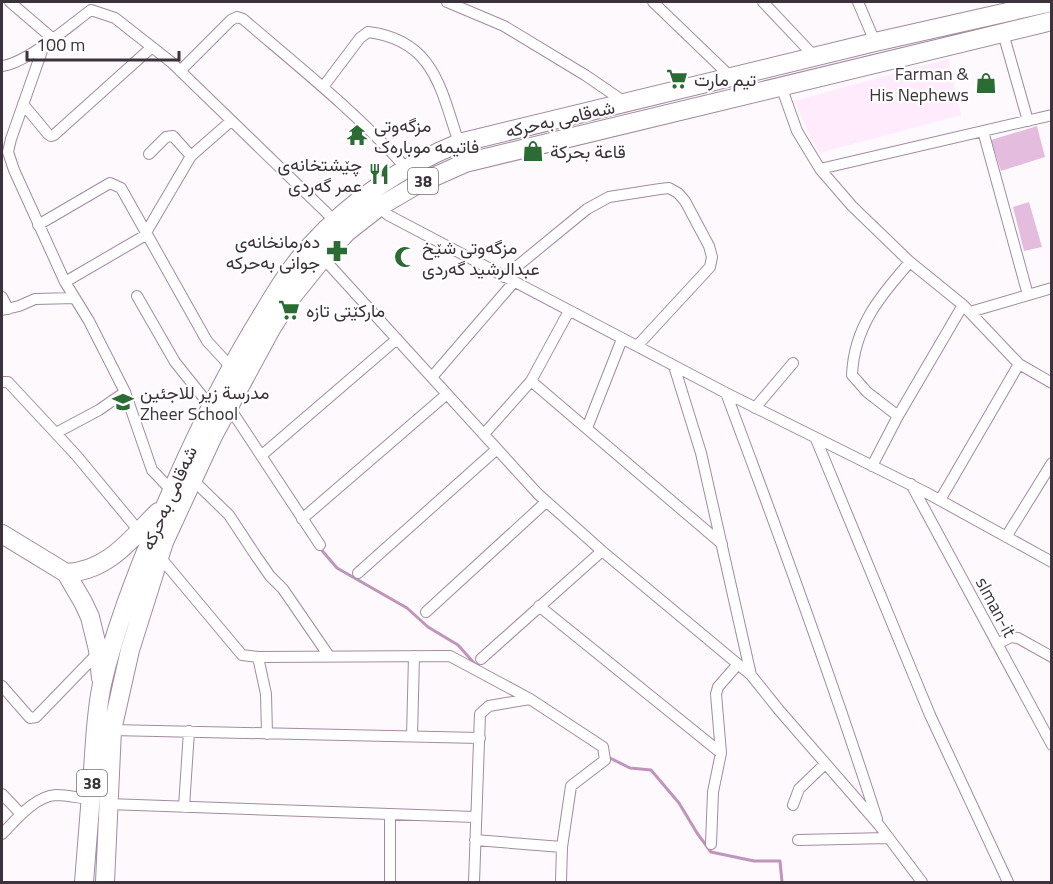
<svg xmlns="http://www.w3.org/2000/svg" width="1053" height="884" viewBox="0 0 1053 884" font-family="'Titillium Web',Vazirmatn,sans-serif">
<rect width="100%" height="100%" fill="#fef9fd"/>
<path fill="#ffebfc" d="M948,59l13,56 -142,38 -25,-52z"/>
<path fill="#e4bdde" d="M1037,126l8,31 -44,14 -10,-31z
M1029,202l13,45 -18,4 -11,-44z"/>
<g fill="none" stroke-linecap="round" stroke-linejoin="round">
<path stroke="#c095bb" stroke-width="3" d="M319,547l18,21 70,40 21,19 30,18 17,19
M608,757l22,11 21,2 28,33 18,30 14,19 43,9h26l2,21"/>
<defs>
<path id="street" d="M10,2l42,36
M447,2l57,24 81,49 41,28
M653,2l78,75
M763,2l52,55
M858,2l17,40
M1003,33l25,88
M44,45l-33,94 -3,13 6,18 51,112 24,39 36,71 27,78 20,21
M2,66c25,-3 67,-40 89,-56l24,8 56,44 164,159
M180,71l51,-51 6,-3 6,2c56,48 114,94 163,149
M781,86l16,45 23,38 32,37 58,56 53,43 56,59 33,19
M323,87l37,-49 8,-6c67,8 73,59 91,111
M23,104l25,30 3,2 3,-1 98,-88
M983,131l45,164
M149,154l17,-17 7,-1 18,20
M820,169l232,-54
M379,207l9,8 338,178 199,99 127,70
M38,225l72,-42 11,5 86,153 24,26
M323,258l215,236 64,57 149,124 28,35 100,115 43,57
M504,277l83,-68 22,-12 51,-8 9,-1 9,5 7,8 24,45 3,11 -2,10 -73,79
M65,282l79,-46 47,-80 40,-35
M137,296l38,66 36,45
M2,297l6,12
M2,310l17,-4 16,-7 40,-1
M970,312l82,-24
M674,366l27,87 50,222
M432,377l82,-95
M531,381l191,163
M2,382h6l68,73 63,76
M726,393c53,141 105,283 151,426
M229,407l91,138
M755,408l38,-45
M898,416l-31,-24 -15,-17c2,-48 28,-79 58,-113
M587,428l35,-89
M56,433l43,-23 26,-18
M484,434l47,-53 38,-70
M816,439l114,276 78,167
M262,455l135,-116
M872,466l26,-50 65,-111
M193,480l36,35 27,41 14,20 13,13 46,67
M911,484l141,261
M940,500l79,-136
M302,519l145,-125
M1006,537l46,-74
M160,557l82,98 16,2 8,37 1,40
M358,573l139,-124
M539,606l182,147
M426,612l120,-110
M997,644l14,-7 7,1 34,19
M258,657l192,-1 80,43 73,48 2,13 -34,26 -9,61 -1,35
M481,659l121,-108
M2,686l28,32 6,-1 62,-64
M112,730l368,8
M412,736l2,-80
M2,794l19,20
M108,804l367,13
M793,805l6,-16 26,-25
M184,807l5,-76
M2,834c14,-14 33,-38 54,-39 11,0 23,3 34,4
M475,840l87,7
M798,840l90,-2
M711,844l2,-52 8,-39 -5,-59 2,-7 20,-23
M390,882v-67
M474,882l6,-168 9,-8 41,-7"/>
<path id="primary" d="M2,534l64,39 17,29 7,15 8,33 3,28
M66,573c42,-2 64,-33 92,-61
M84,882c3,-37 6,-75 9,-112 2,-29 3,-58 9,-86 14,-60 37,-118 62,-175 25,-59 53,-118 86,-174 19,-31 36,-63 61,-90 41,-45 92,-79 148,-102l416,-101 177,-40
M105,882l7,-152 18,-80 34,-108 49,-106 58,-107 19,-30 33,-41 24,-26 32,-25 39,-23 47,-21 587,-142"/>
</defs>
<use href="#street" stroke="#a38ba0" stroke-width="12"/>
<use href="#primary" stroke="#a38ba0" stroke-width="20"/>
<use href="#street" stroke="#fff" stroke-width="10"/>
<use href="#primary" stroke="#fff" stroke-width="18"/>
</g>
<defs>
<symbol id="supermarket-bare" viewBox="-9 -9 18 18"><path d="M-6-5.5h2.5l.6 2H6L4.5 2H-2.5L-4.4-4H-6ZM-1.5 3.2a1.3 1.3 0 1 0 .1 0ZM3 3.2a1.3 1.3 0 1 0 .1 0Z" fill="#2b6c35" stroke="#fff" stroke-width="2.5" paint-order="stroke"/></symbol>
<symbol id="shop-bare" viewBox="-9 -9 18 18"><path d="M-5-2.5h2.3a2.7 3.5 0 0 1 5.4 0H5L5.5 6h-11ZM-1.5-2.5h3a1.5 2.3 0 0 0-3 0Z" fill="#2b6c35" stroke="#fff" stroke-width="2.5" paint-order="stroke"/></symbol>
<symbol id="temple-bare" viewBox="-9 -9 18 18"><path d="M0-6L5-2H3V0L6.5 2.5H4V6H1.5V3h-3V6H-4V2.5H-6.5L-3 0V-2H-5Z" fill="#2b6c35" stroke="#fff" stroke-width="2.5" paint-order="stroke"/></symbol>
<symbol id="restaurant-bare" viewBox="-9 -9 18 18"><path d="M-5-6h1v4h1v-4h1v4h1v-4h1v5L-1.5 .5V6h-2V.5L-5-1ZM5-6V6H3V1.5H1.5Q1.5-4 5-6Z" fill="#2b6c35" stroke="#fff" stroke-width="2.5" paint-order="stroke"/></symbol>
<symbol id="pharmacy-bare" viewBox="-9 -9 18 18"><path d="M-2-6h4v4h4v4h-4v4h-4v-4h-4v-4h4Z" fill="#2b6c35" stroke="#fff" stroke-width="2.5" paint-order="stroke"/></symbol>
<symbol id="mosque-bare" viewBox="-9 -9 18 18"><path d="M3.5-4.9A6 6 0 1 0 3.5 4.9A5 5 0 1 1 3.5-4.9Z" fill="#2b6c35" stroke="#fff" stroke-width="2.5" paint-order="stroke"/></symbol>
<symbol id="school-bare" viewBox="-9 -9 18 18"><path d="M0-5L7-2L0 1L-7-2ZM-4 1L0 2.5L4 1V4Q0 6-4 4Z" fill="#2b6c35" stroke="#fff" stroke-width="2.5" paint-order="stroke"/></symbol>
</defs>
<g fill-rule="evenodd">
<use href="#supermarket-bare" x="662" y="64" width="30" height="30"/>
<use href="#shop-bare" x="971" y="68" width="30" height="30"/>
<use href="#temple-bare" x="342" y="120" width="30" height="30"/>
<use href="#shop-bare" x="518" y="136" width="30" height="30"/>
<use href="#restaurant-bare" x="364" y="159" width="30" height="30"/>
<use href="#pharmacy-bare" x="322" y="236" width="30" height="30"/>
<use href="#mosque-bare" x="390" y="242" width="30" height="30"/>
<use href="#supermarket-bare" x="274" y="295" width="30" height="30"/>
<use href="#school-bare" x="108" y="387" width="30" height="30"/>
</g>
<g text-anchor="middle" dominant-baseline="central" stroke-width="4.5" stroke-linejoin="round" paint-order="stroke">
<g fill="#fff" stroke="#767076" stroke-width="1.5">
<rect x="408" y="168" width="30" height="26" rx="4.5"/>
<rect x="77" y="770" width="30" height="26" rx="4.5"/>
</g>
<g font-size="16" font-weight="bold" fill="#3c323b">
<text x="423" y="181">38</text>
<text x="92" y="783">38</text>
</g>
<g font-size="18" fill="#3c323b" stroke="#fff" text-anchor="start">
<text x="969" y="73" text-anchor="end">Farman &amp;<tspan x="969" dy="21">His Nephews</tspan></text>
<text x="694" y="79">تيم مارت</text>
<text x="374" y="125">مزگەوتی<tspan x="374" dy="21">فاتیمە موبارەک</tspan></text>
<text x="550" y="151">قاعة بحركة</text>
<text x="362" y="164" text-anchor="end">چێشتخانەی<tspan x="362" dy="21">عمر گەردی</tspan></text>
<text x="320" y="241" text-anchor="end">دەرمانخانەی<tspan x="320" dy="21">جوانی بەحرکە</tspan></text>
<text x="422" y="247">مزگەوتی شێخ<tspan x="422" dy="21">عبدالرشید گەردی</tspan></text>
<text x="306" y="310">مارکێتی تازە</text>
<text x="140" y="392">مدرسة زير للاجئين<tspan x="140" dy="21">Zheer School</tspan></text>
</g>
<g font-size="18" fill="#3c323b" stroke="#fff">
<text transform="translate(560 119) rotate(-13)">شەقامی بەحرکە</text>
<text transform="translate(169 498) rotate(-66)">شەقامی بەحرکە</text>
<text transform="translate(996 607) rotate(62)">slman-it</text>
</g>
</g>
<rect width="1053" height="884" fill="none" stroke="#3c323b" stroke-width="6"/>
<path d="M27 51v9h152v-9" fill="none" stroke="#3c323b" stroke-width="3"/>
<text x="36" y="51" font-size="18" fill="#3c323b" stroke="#ffffff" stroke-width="4.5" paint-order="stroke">100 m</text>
</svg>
